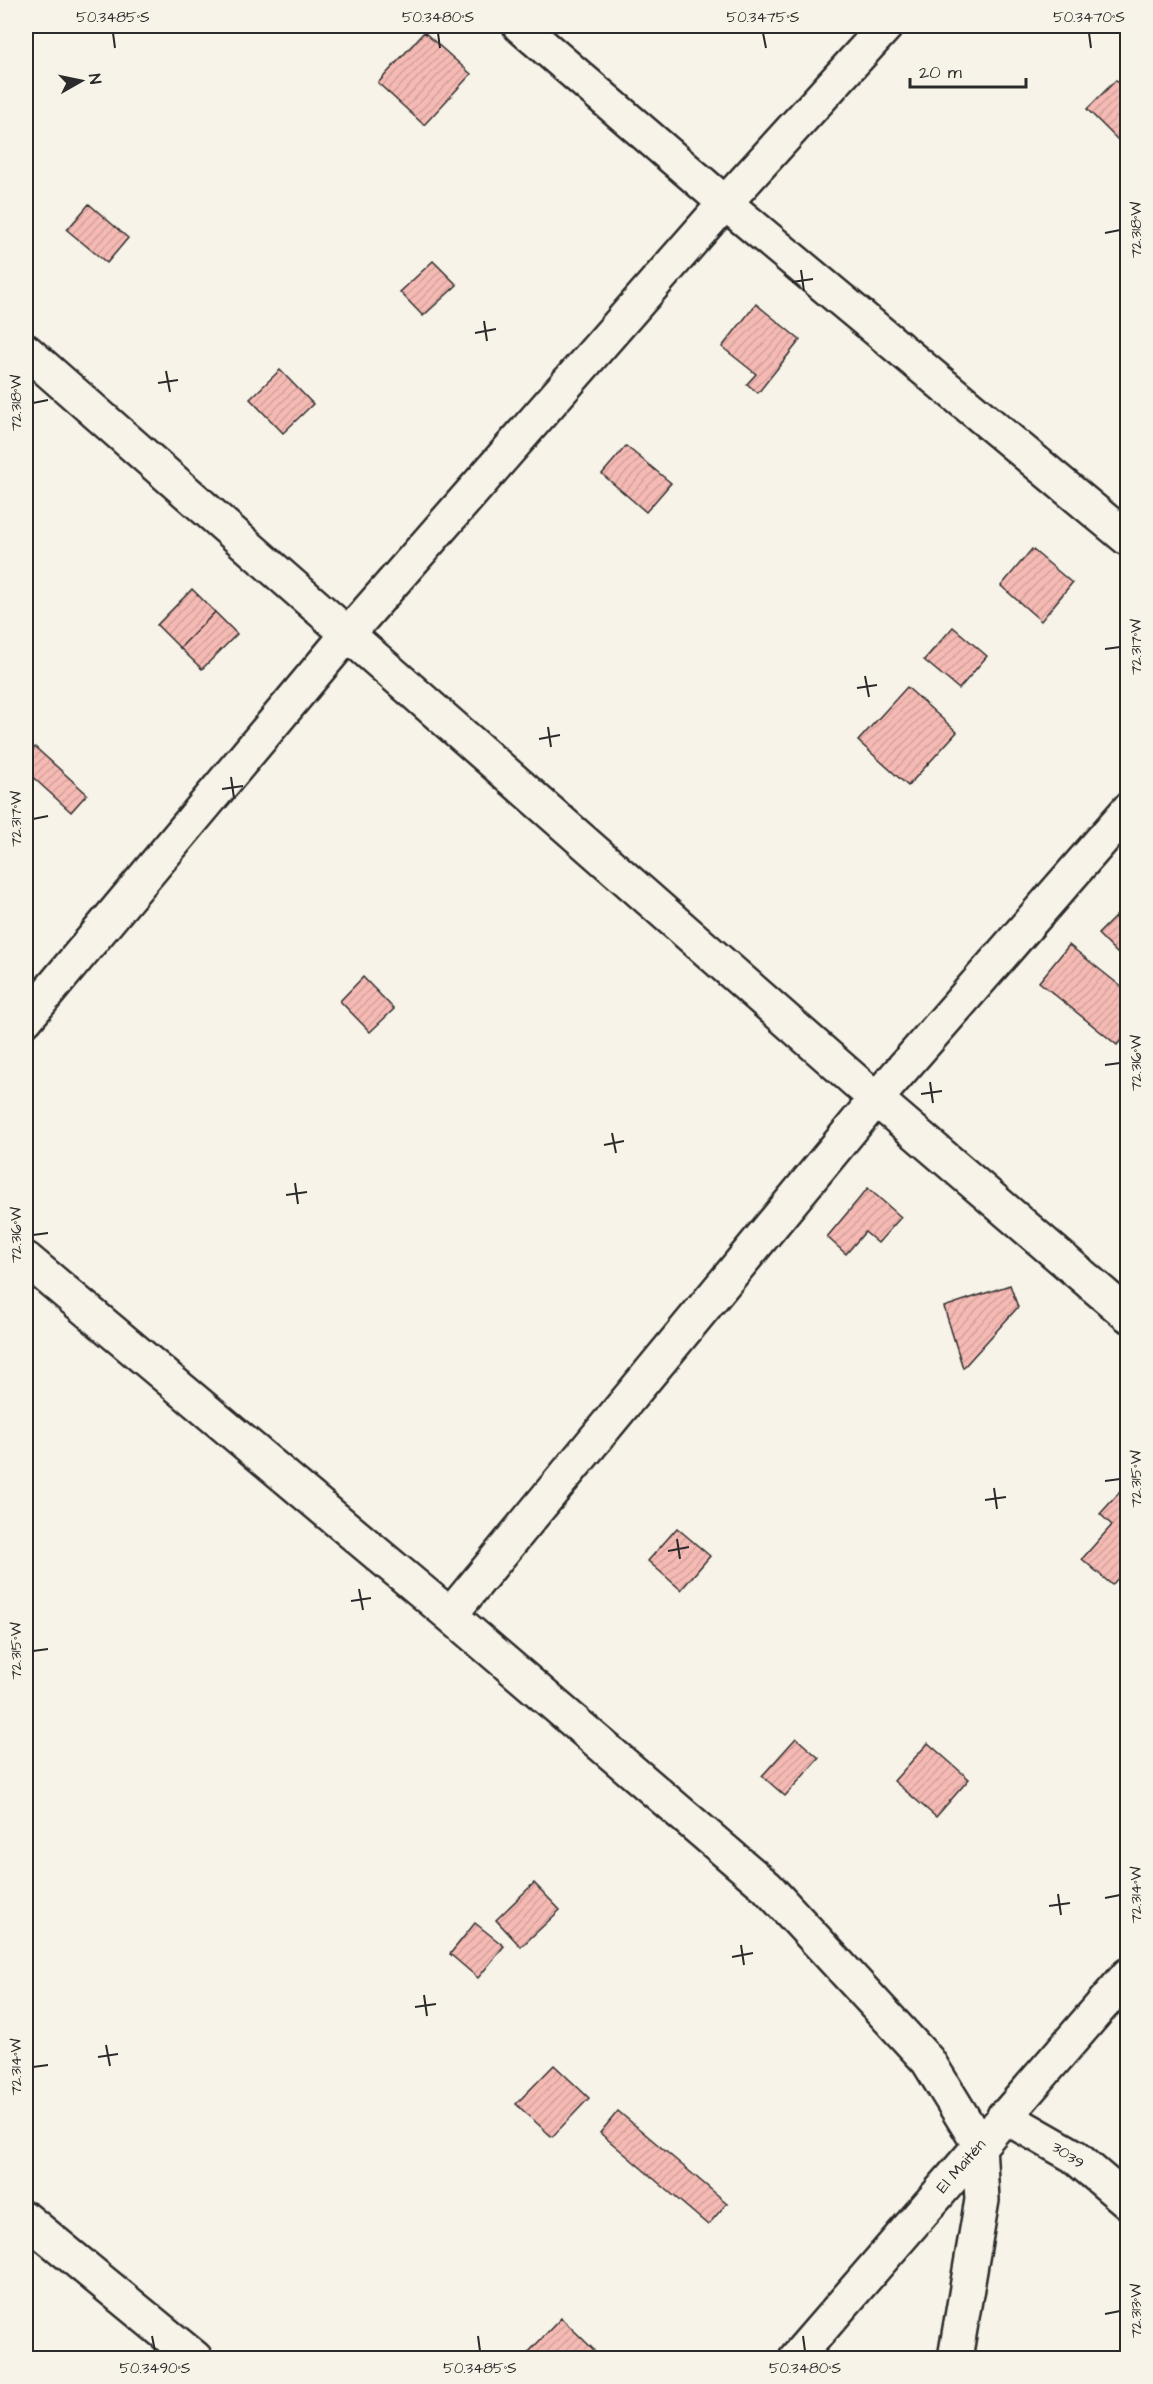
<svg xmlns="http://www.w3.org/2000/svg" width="1153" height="2384" viewBox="0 0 1153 2384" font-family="'Architects Daughter',sans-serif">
<defs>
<pattern id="building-hatch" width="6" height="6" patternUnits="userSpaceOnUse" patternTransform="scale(1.5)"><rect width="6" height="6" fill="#f6bab4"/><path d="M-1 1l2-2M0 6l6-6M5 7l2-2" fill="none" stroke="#d3a09b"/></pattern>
</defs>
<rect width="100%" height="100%" fill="#f7f3e8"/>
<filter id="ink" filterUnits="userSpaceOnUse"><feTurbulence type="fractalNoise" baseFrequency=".0167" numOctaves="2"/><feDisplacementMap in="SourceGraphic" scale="12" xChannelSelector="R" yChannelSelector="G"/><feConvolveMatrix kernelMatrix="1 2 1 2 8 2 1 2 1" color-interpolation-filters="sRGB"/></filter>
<g filter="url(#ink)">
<path fill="url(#building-hatch)" stroke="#2b2b2b" stroke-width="1.5" d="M424,32l47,42 -47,51 -46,-42z
M1116,80l12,12v40l-9,9 -32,-32z
M89,204l39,34 -21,25 -40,-33z
M433,261l24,24 -34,31 -23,-24z
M756,304l44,36 -42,53 -11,-9 9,-10 -34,-27z
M280,370l33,34 -30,29 -33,-34z
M626,446l45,37 -25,29 -44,-38z
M1032,549l40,34 -31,38 -40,-35z
M192,589l23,23 -35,36 -23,-23z
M215,612l22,22 -35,35 -22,-21z
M953,627l34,29 -28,33 -35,-29z
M907,687l50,45 -49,54 -50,-45z
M35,747l52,47 -16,18 -45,-41v-13z
M1125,907l3,3v45l-5,4 -25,-25z
M1069,945l59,47v40l-11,13 -78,-63z
M363,977l31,32 -24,23 -30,-31z
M868,1188l33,29 -23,26 -13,-11 -19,22 -19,-17z
M1010,1285l8,22 -55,61 -19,-61z
M1128,1483v84l-16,18 -30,-26 30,-34 -12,-11z
M677,1528l33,28 -29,34 -33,-29z
M796,1738l23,20 -34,38 -23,-20z
M928,1743l41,36 -33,38 -42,-36z
M534,1883l26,27 -39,37 -25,-27z
M475,1923l29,23 -26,32 -28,-24z
M554,2065l35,33 -37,39 -36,-33z
M618,2111l109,92 -19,22 -108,-92z
M561,2318l33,32 -8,8h-56l-4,-3z"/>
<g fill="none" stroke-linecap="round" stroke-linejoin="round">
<defs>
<path id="minor" d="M520,26l205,177 403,336
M26,351l850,748 252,216
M26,1019l321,-384 378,-432 161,-177
M26,1259l424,356 317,272 161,174 51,83 3,56 -27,158
M450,1615l426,-516 252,-289
M1004,2116l70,40 54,46
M26,2219l169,139
M796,2358l332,-383"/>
</defs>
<use href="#minor" stroke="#2b2b2b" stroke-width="38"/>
<use href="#minor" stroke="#f7f3e8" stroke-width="33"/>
</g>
</g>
<path fill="none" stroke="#2b2b2b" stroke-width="2" d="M113,33l2,15M438,33l2,15M763,33l3,15M1089,33l2,15M1105,233l15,-3M801,270l3,21M792,282l21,-3M484,321l3,20M475,333l21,-4M166,371l4,21M158,383l20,-3M33,403l15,-3M1105,649l15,-2M865,676l4,21M857,688l20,-3M548,727l3,20M539,739l21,-4M231,777l3,21M222,789l21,-3M33,819l15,-3M1105,1065l15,-2M930,1082l3,21M921,1094l21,-3M612,1133l4,20M604,1145l20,-4M295,1183l3,21M286,1195l21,-3M33,1235l15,-2M1105,1481l15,-2M994,1488l3,21M985,1500l21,-3M677,1539l3,20M668,1551l21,-4M359,1589l4,21M351,1601l20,-3M33,1651l15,-2M1058,1894l3,21M1105,1898l15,-3M1049,1906l21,-3M741,1945l3,20M732,1957l21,-4M424,1995l3,21M415,2007l21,-3M106,2045l4,21M98,2057l20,-3M33,2067l15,-2M1105,2314l15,-3M152,2336l3,15M478,2336l2,15M803,2336l2,15"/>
<g text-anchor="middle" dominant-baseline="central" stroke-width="5" stroke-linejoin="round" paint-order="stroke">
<g font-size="16" fill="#2b2b2b" stroke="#f7f3e8">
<text transform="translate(1068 2155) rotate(34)">3039</text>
<text transform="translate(961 2166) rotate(-49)">El Maitén</text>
</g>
</g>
<rect width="1153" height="2384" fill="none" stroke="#f7f3e8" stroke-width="66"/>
<g transform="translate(81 81) rotate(81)" stroke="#f7f3e8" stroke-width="4.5" paint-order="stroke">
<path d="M0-4.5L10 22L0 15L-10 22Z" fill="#2b2b2b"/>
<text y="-9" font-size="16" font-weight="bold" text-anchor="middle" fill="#2b2b2b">N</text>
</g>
<path d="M910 78v9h116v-9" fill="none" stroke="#2b2b2b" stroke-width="3"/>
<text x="919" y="78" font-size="18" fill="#2b2b2b" stroke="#f7f3e8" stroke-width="4.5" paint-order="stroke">20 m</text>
<rect x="33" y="33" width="1087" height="2318" fill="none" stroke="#2b2b2b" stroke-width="2"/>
<g font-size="15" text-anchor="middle" fill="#2b2b2b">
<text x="113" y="22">50.3485°S</text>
<text x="438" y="22">50.3480°S</text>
<text x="763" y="22">50.3475°S</text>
<text x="1089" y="22">50.3470°S</text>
<text transform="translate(1136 230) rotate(-90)" y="5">72.318°W</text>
<text transform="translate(16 403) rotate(-90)" y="5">72.318°W</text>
<text transform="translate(1136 647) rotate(-90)" y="5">72.317°W</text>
<text transform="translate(16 819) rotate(-90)" y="5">72.317°W</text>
<text transform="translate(1136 1063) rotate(-90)" y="5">72.316°W</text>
<text transform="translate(16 1235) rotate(-90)" y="5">72.316°W</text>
<text transform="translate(1136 1479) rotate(-90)" y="5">72.315°W</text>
<text transform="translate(16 1651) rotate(-90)" y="5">72.315°W</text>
<text transform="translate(1136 1895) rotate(-90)" y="5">72.314°W</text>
<text transform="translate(16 2067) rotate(-90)" y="5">72.314°W</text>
<text transform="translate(1136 2311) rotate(-90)" y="5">72.313°W</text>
<text x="155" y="2373">50.3490°S</text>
<text x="480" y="2373">50.3485°S</text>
<text x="805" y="2373">50.3480°S</text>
</g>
</svg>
